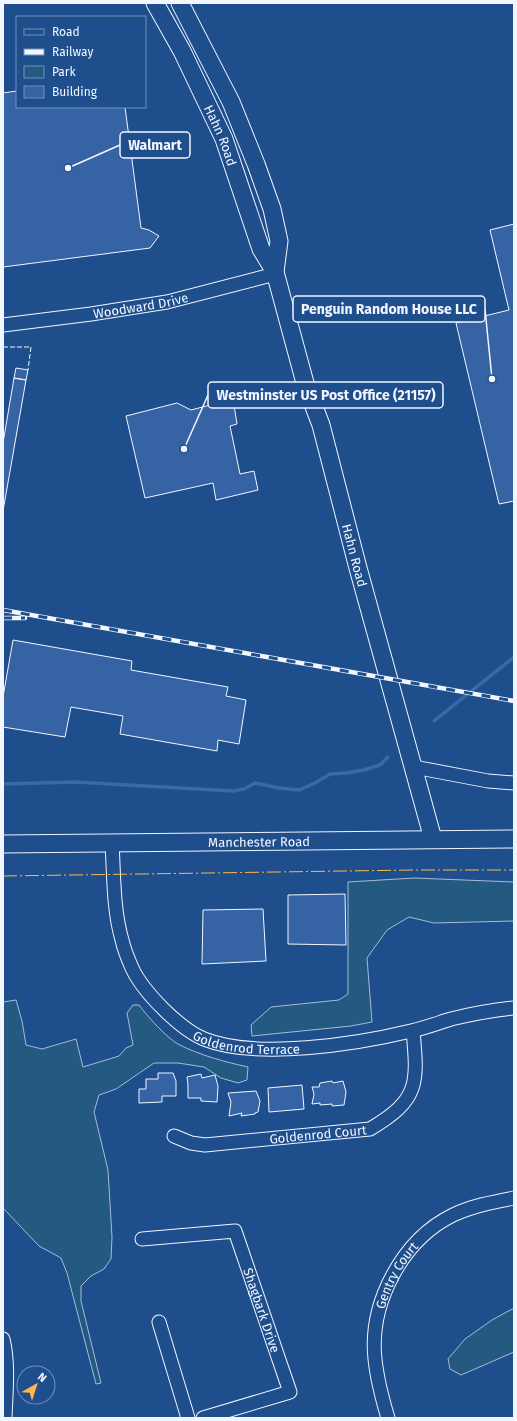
<svg xmlns="http://www.w3.org/2000/svg" width="517" height="1421" viewBox="0 0 517 1421" font-family="'Fira Sans',sans-serif">
<rect width="100%" height="100%" fill="#1f4e8c"/>
<path fill="#245a82" stroke="#a8bbd7" d="M414,878l100,4v39l-80,2 -25,-6 -22,13 -20,28 5,64 -21,4 -99,10 -1,-11 20,-18 68,-7 9,-6v-112z
M16,1000l6,21 4,24 16,4 34,-10 7,28 36,-11 7,-8 7,-3 -6,-32 6,-8h6c8,11 28,33 39,39 21,11 47,18 70,23l-1,13 -9,3 -17,-5 -17,-11 -26,-4h-24l-38,26 -17,6 -5,17 14,58 4,67 -1,22 -7,10 -13,7 -10,10v15l20,82 -5,1 -29,-111 -6,-15 -22,-12 -36,-38v-206z
M514,1308v44l-53,23 -11,-6 -2,-10 17,-20 27,-19z"/>
<g fill="none" stroke-linecap="round" stroke-linejoin="round">
<path stroke="#3b69a3" stroke-width="3.5" d="M434,721l80,-64
M3,784l73,-2 157,9 11,-2 11,-6 24,5 20,2 16,-7 15,-9 16,-1 18,-3 16,-5 8,-8"/>
</g>
<path fill="#3563a3" stroke="#f2f6ff" d="M17,91v16h108l16,121 8,2 10,6 -9,12 -147,19v-174z
M514,224v277l-15,3 -43,-181 53,-13 -19,-80z
M16,368l12,2 -2,10 -12,-2z
M14,378l12,2 -23,131v-68z
M233,399l4,25 -7,2 10,48 14,-3 4,19 -42,10 -3,-17 -68,15 -19,-82 51,-13 14,7z
M13,640l119,21 -1,9 97,17 -2,9 20,4 -7,44 -21,-4 -1,11 -97,-17 3,-18 -52,-9 -6,30 -62,-10v-30z
M345,894l1,51 -58,-1v-49z
M263,909l3,52 -64,3 1,-54z
M158,1073h15l3,8v15h-14v6l-23,1v-14h7v-10h12z
M201,1074l1,4 13,-3 3,11 -1,16 -16,-1v-3h-13v-13l-1,-8z
M332,1081l1,2 10,-2 3,11 -2,13 -12,1v-2l-12,1v-2l-8,1 2,-10 -2,-7h7l1,-4z
M302,1085l2,24 -35,3 -1,-24z
M256,1091l4,10 -2,11 -3,1v1l-14,2 1,-3 -13,3 2,-14 -3,-9z"/>
<g fill="none" stroke-linecap="round" stroke-linejoin="round">
<defs>
<g id="minor">
<path id="s1" d="M3,325l88,-11 76,-12 108,-28"/>
<path d="M414,767l74,14 26,2"/>
<path id="s2" d="M112,843c2,32 1,66 10,97 2,9 6,19 10,28 11,24 48,61 72,71 52,21 153,5 207,-8 14,-3 27,-8 40,-12 21,-5 42,-9 63,-11"/>
<path id="s3" d="M174,1136l17,7 14,2 165,-16c49,-29 48,-45 43,-98"/>
<path id="s4" d="M142,1239l93,-8 55,161 -87,26"/>
<path d="M159,1322l29,96"/>
<path d="M3,1339c6,25 3,53 2,79"/>
<path id="s5" d="M388,1418c-6,-20 -11,-39 -13,-59 -6,-56 27,-119 78,-144 19,-9 40,-13 61,-17"/>
</g>
<g id="major">
<path id="s6" d="M155,3l27,48 42,88 37,110 14,23 30,111 16,42 37,143 75,271"/>
<path d="M180,3l51,99 25,62 16,45 7,32 -4,31"/>
<path id="s7" d="M3,844l511,-5"/>
</g>
</defs>
<use href="#minor" stroke="#f2f6ff" stroke-width="15"/>
<use href="#major" stroke="#f2f6ff" stroke-width="19"/>
<use href="#minor" stroke="#1f4e8c" stroke-width="13"/>
<use href="#major" stroke="#1f4e8c" stroke-width="17"/>
<defs>
<path id="rail" d="M3,610c170,30 341,61 511,91
M3,618h22"/>
</defs>
<use href="#rail" stroke="#f2f6ff" stroke-width="4.5"/>
<use href="#rail" stroke="#1f4e8c" stroke-width="3" stroke-dasharray="9" stroke-linecap="butt"/>
<path stroke="#f2f6ff" stroke-width="1" stroke-dasharray="5 2" stroke-linecap="butt" d="M3,347h28l-3,23"/>
<path stroke="#ffb74d" stroke-width="1" stroke-dasharray="14 3 2 3" stroke-linecap="butt" d="M3,876l410,-6h101"/>
</g>
<g text-anchor="middle" dominant-baseline="central" stroke-width="3" stroke-linejoin="round" paint-order="stroke">
<g font-size="13" fill="#f2f6ff" stroke="#1f4e8c">
<text stroke="none"><textPath href="#s6" startOffset="148">Hahn Road</textPath></text>
<text stroke="none"><textPath href="#s1" startOffset="139">Woodward Drive</textPath></text>
<text stroke="none"><textPath href="#s6" startOffset="590">Hahn Road</textPath></text>
<text stroke="none"><textPath href="#s7" startOffset="256">Manchester Road</textPath></text>
<text stroke="none"><textPath href="#s2" startOffset="273">Goldenrod Terrace</textPath></text>
<text stroke="none"><textPath href="#s3" startOffset="146">Goldenrod Court</textPath></text>
<text stroke="none"><textPath href="#s5" startOffset="149">Gentry Court</textPath></text>
<text stroke="none"><textPath href="#s4" startOffset="177">Shagbark Drive</textPath></text>
</g>
</g>
<path fill="none" stroke="#f2f6ff" stroke-width="1.5" d="M68 168L120 145M492 379L485 309M184 449L208 395"/>
<g fill="#f2f6ff" stroke="#1f4e8c" stroke-width="1.5">
<circle cx="68" cy="168" r="4"/>
<circle cx="492" cy="379" r="4"/>
<circle cx="184" cy="449" r="4"/>
</g>
<g fill="#1f4e8c" stroke="#f2f6ff" stroke-width="1.5">
<rect x="120" y="132" width="70" height="26" rx="4"/>
<rect x="293" y="296" width="192" height="26" rx="4"/>
<rect x="208" y="382" width="235" height="26" rx="4"/>
</g>
<g font-size="14" text-anchor="middle" font-weight="bold" fill="#f2f6ff">
<text x="155" y="150">Walmart</text>
<text x="389" y="314">Penguin Random House LLC</text>
<text x="326" y="400">Westminster US Post Office (21157)</text>
</g>
<rect width="517" height="1421" fill="none" stroke="#f2f6ff" stroke-width="8"/>
<rect x="16" y="16" width="130" height="92" fill="#1f4e8c" stroke="#7391ba"/>
<rect x="24" y="29" width="20" height="6" fill="#1f4e8c" stroke="#7391ba"/>
<text x="52" y="36" font-size="12" fill="#f2f6ff">Road</text>
<rect x="24" y="49" width="20" height="6" fill="#f2f6ff" stroke="#7391ba"/>
<text x="52" y="56" font-size="12" fill="#f2f6ff">Railway</text>
<rect x="24" y="66" width="20" height="12" fill="#245a82" stroke="#7391ba"/>
<text x="52" y="76" font-size="12" fill="#f2f6ff">Park</text>
<rect x="24" y="86" width="20" height="12" fill="#3563a3" stroke="#7391ba"/>
<text x="52" y="96" font-size="12" fill="#f2f6ff">Building</text>
<g transform="translate(36 1385) rotate(39)"><circle r="19" fill="#1f4e8c" stroke="#7391ba"/>
<path d="M0-3L7 15L0 10L-7 15Z" fill="#ffb74d"/>
<text y="-6" font-size="11" font-weight="bold" text-anchor="middle" fill="#f2f6ff">N</text>
</g>
</svg>
